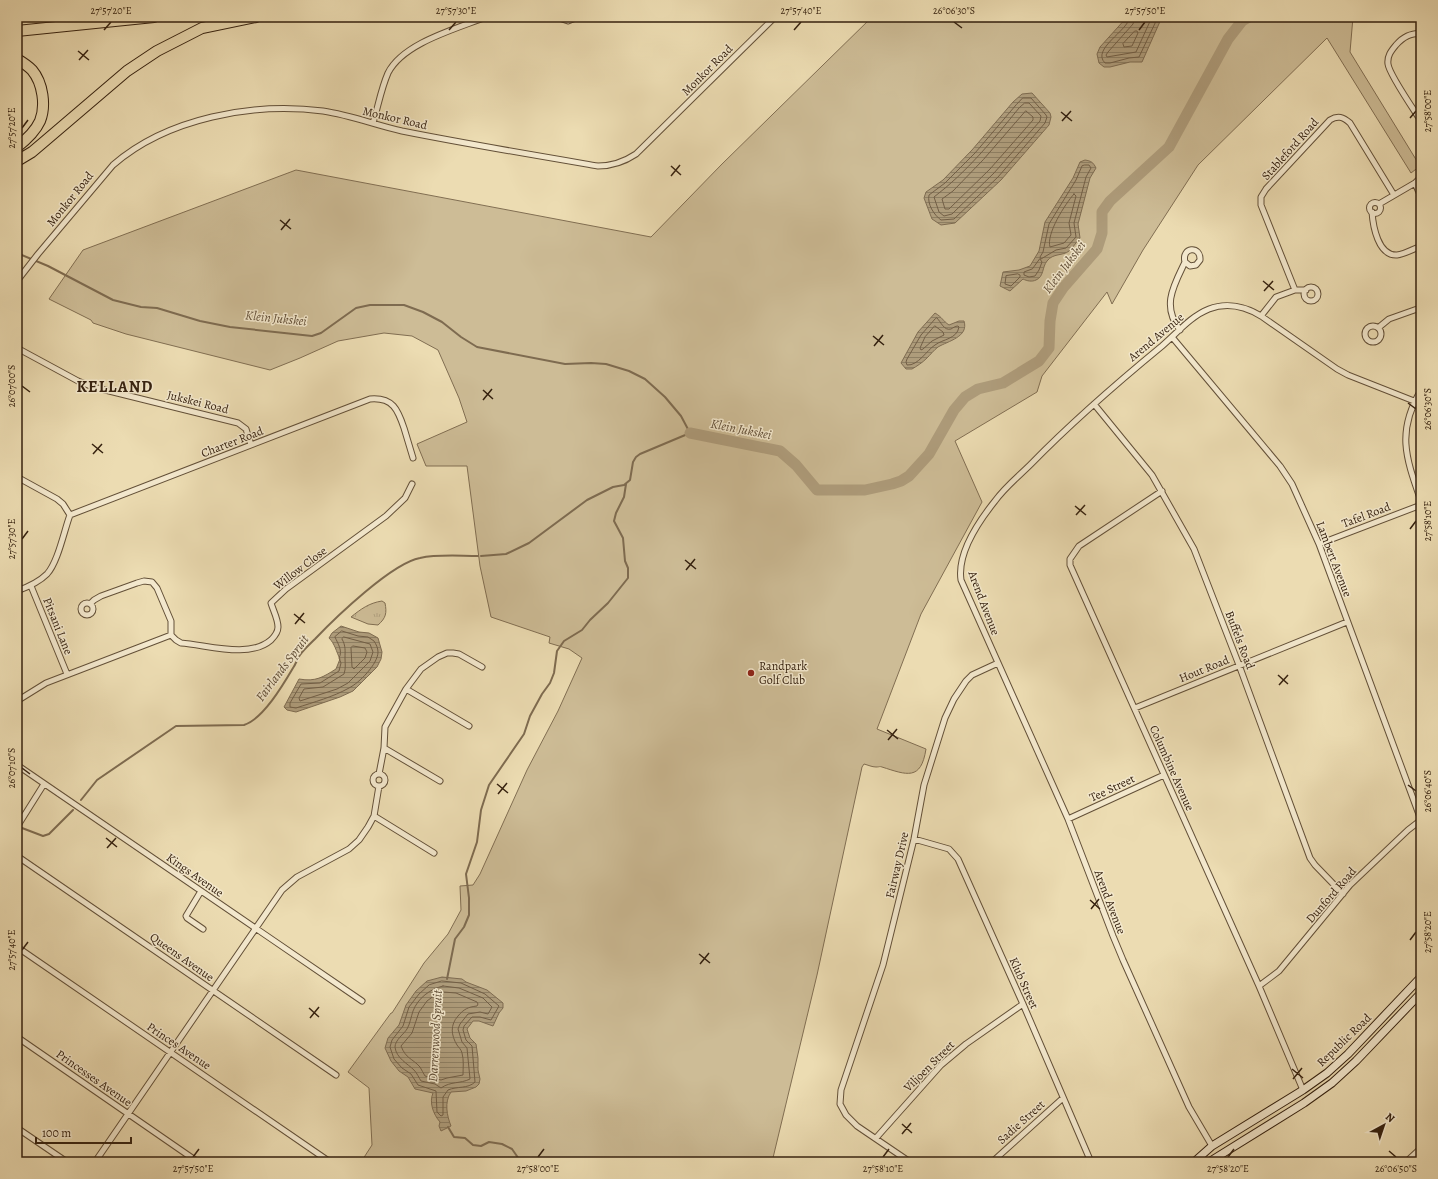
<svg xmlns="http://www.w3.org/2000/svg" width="1438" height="1179" viewBox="0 0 1438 1179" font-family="Alegreya,serif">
<defs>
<pattern id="park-tufts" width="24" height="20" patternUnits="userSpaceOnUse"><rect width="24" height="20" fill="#cdbc96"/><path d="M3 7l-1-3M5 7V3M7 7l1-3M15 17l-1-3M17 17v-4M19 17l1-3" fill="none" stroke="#b1a180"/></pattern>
<pattern id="water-rules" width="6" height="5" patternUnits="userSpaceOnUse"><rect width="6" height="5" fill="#ae9c7b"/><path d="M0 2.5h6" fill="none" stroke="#8e7f63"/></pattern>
</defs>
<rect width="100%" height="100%" fill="#ecdcb2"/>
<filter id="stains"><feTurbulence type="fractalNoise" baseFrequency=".005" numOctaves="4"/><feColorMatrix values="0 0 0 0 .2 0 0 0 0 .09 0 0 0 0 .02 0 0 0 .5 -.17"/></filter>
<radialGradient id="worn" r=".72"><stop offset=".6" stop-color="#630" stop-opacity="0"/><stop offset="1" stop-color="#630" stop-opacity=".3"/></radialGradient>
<path fill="#cdbc96" stroke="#816e52" d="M872,17h481l-3,35 70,114 -9,7 -84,-135 -129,127 -55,85 -31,54 -5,-12 -65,84 -5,16 -82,49 27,61 -61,112 -44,115 49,20c-5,32 -19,26 -44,18 -3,-1 -2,0 -6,0 -4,0 -8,-2 -12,-3l-2,3 -45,208 -45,187h-411l11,-17 -3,-57 -21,-16 43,-59h1l32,-50 24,-29 13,-24 -1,-24 13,-1 7,-11 47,-104 31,-59 24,-53 -13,-9 -20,-6 1,-6 -59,-20 -11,-51 -13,-100h-41l-9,-22 50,-22 -8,-24 -21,-48 -26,-14 -28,-3 -46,8 -38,17 -30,12 -144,-36 -33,-11 -2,-3 -42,-21 34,-49 213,-80 355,67 71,-73z"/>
<path fill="url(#park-tufts)" stroke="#816e52" d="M382,601l3,2c2,10 1,15 -7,22l-10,-1 -17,-7c10,-8 18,-14 31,-16z"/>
<path fill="url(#water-rules)" stroke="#7e6b50" d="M1127,17h35l-20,45h-12l-20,5h-6l-5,-4 -2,-9 3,-7z
M1032,93l18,20 1,4 -2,8 -48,55 -46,43 -14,2 -9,-6 -8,-21 2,-6 17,-12 29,-30 41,-48 9,-8z
M1085,160c6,1 8,2 11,8l-6,10 -12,46 2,14c-4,4 -7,10 -11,13 -6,5 -16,2 -22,10 -5,6 -3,16 -11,19 -4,2 -9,1 -13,-1l-13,12 -10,-5 3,-14 16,-2 11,-4 9,-15 6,-29 28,-44 7,-16z
M935,313c7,4 8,8 14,12l10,-4h5c5,16 -16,20 -26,26 -4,3 -8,8 -11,11 -5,5 -10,8 -15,11h-6l-5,-6 17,-31z
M341,626l18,6 10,1 9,5 4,14 -1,7 -4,8 -24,24 -13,6 -44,15 -9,-2 -3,-3 15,-28c17,3 24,-2 37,-10l4,-10c-4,-8 -5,-15 -11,-21l3,-5z
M442,977l20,2 4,3 21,8 16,13v5l-4,5 -6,13 -14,-5h-6l-6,8 3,9 6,6 2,14v12l2,9 -1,5 -3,3 -10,4 -15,1c-7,10 -4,24 0,34l-10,5 -2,-5 1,-4c-7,-8 -11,-20 -7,-29l-18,-4 -7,-12 -9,-6 -8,-10 -6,-13 3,-10 11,-13 7,-20 10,-14 11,-10z"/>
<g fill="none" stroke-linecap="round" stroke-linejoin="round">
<path stroke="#725e45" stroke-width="1" d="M1130,17c-2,14 -39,32 -25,46h5l19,-5 10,-1 19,-40
M1135,17l-2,7 -25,28 -2,3 1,2 29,-5 16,-35
M1135,31h2l1,2 -6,13 -8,1 -1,-3z
M1023,98h8l15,17 1,2 -2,6 -47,54 -44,42 -13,1c-7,-5 -14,-16 -12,-25l16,-12 30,-30 41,-48z
M1025,103h4l12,13 -1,5 -46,52 -42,41 -8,2 -5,-4 -5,-15c33,-25 59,-57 85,-89z
M1026,111l7,6v3l-43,49 -41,40h-4l-3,-10 11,-8 30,-31z
M1085,165h4l2,3 -5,9 -12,46 2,14 -10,11 -10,2 -15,9 -1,-2 3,-5 6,-28 27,-44 6,-14z
M1074,194l2,2 -7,27 2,12 -7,8 -14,4c-4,-13 15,-43 24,-53z
M1040,259l2,3 -3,8 -4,6 -6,1 -5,-2v-3l8,-3z
M1018,274l2,1v2l-9,9 -6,-2 1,-8z
M937,318c4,4 7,13 14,11 2,-1 4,-3 7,-3l1,1c-2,12 -16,12 -24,18 -8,5 -17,21 -28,20l-1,-3 1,-3 14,-24 14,-16z
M935,326l8,6 1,3 -12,6 -9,8 -2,1 -1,-2 5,-11z
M342,631l16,5 10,1 6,4c2,3 4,7 4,11 0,12 -19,31 -29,36 -16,9 -35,14 -53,20l-6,-1v-4l11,-19 19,-1 19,-12 2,-8 -2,-5c4,-7 -1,-14 -4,-21z
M344,637l26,7 3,8 -3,9 -22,22 -11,6 -37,12 -1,-3 5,-9 19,-2 21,-13c2,-6 1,-10 1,-16 0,-7 1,-12 -3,-19z
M353,646l12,2 2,4 -2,6 -11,11 -2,-2 -1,-19z
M442,981l19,2 24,11 14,12 -8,14 -11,-3h-8l-8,9 -1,4 3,10 6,6 3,36c-7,7 -18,4 -27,8l-5,7v18l-2,1 -4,-4 -1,-21 -18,-6 -7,-11 -9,-6 -8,-9 -4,-12 2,-7 11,-14 6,-19 10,-13 10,-9z
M443,986l16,2 24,10 9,9 -4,7 -8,-2 -12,2 -8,10 -2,5 4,13 5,6 3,31c-10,5 -19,2 -29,9l-6,-4 -14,-3c-2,-3 -4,-8 -7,-11 -6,-6 -18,-12 -19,-23 0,-7 9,-13 12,-18 3,-5 4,-12 6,-18 5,-13 17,-22 30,-25z
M443,992l13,1 21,9 1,2 -1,2c-9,1 -13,3 -19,10 -8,9 -7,19 -1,29 2,3 4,4 5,8 2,7 1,15 1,22l-16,3 -6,2 -16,-4c-2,-3 -3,-6 -5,-9 -8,-9 -14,-8 -19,-21l11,-13 7,-21 8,-11 8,-6z"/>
<path stroke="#7e6b50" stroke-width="2" d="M17,253l31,13 65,34 28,7 16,1 43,13 30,6 82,9 9,-3 35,-25 14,-3h34l19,7 19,10 19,15 16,10 88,17 26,-1 15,1 23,7 16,8 20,18 16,19 9,17 -50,21 -4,3 -3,5 -3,18 -6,5 -11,2 -26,13 -58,43 -23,11 -25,2
M81,800l16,-20 79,-54 68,-1c19,-6 39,-40 49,-57 3,-4 4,-9 7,-13 4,-6 10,-11 15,-16 20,-21 77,-76 105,-81 18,-4 39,-2 58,-2
M22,828l21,8 6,-2 24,-24
M447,979l8,-40 9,-12 5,-12v-17l-3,-24 11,-32 4,-32 8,-25 35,-51 6,-18 12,-22 8,-11 4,-10 3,-22 7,-10 18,-11 8,-10 18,-17 20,-25v-10l-3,-7 -2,-23 -9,-17 2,-8 8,-16 2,-13
M448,1127l6,10 11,1 8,7 8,1 8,-4 13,2 10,5 9,13"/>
<path stroke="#ae9c7b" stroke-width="11" d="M690,433l90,18 16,14 21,25h48l27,-6 9,-3 8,-5 20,-22 25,-44 11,-13 13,-8 25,-6 36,-22 10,-13 1,-27 3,-18 10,-15 34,-39 5,-16v-21l8,-11 59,-54 59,-108 14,-18 7,-4"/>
<defs>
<path id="minor" d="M556,17l12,4 10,-4
M1421,33c-11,1 -17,3 -25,12 -5,6 -9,11 -8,19 1,10 26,46 33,57
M373,123c5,-16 8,-34 15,-50 15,-30 68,-44 98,-56
M1415,183l6,14
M1369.5 208a5.5 5.5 0 1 1 11 0a5.5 5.5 0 1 1-11 0Z
M1379,204l36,-21 6,-6
M1372,212c1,14 6,44 25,43 8,-1 16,-6 24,-9
M17,281l21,-27 75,-89c54,-47 140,-63 210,-54 27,4 53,14 79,20 65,13 131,24 196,35 15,0 26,-4 38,-12l139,-137
M1304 294a7 7 0 1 1 14 0a7 7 0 1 1-14 0Z
M1295,290l-34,-85v-8l5,-8 64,-69c8,-5 13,-3 20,3l44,72
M1261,316l15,-19 19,-7h11
M1365 334a8 8 0 1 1 16 0a8 8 0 1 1-16 0Z
M1378,328l11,-9 31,-11
M1180,330c-19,-24 -6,-45 5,-68 -4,-15 16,-17 15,-2l-4,5 -6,1 -5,-4
M1172,337l108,129 12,18 27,60 102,276
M17,348l61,33 15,6 145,36 8,6 5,16
M1421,390c-25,42 -15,68 0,111
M1094,404l58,71 42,74 45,116 71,193 5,7 28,29
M17,477l40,22 6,5 7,11
M1162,491l-83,55 -9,13v6l189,421 44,104
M70,515l300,-116c23,-2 28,11 34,29 3,10 6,20 9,30
M1319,544l102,-39
M31,586l36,88
M17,591c11,-4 22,-9 30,-17 11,-12 17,-43 23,-59
M81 609a6 6 0 1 1 12 0a6 6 0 1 1-12 0Z
M90,604l4,-4 7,-4 36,-13 7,-2 8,1 5,6 14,33v14
M171,635l5,5 5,3c27,2 68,16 90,-3 4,-4 7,-8 7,-13 0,-8 -5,-17 -7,-24l15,-14 100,-73 19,-18 7,-14
M406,689l63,37
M17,701l29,-18 125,-48
M1135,708l212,-86
M384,748l56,33
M17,765l345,236
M373 780a6 6 0 1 1 12 0a6 6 0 1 1-12 0Z
M379,774l5,-26 1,-21 21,-38 15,-20 17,-12 9,-4h6l6,1 23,13
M374,816l60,37
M1068,819l96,-44
M17,827l27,-43
M914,839l35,10 9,10 65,145 68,158
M17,856l319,219
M201,891l-15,25 1,2 16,11
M17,947l313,215
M1259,986l20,-15 71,-86 58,-55 13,-10
M17,1037l181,125
M17,1128l50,34
M876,1138l65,-73 25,-21 57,-40
M1212,1146l-23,-39 -66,-147 -10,-24 -45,-117 -107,-239c-4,-27 18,-59 34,-79 10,-14 24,-25 36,-37 41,-42 86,-81 131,-118 15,-13 29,-30 47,-37 18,-7 37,-2 52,7l76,53 11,6 66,26
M95,1162l187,-272 15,-13 52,-28 10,-9 9,-13 6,-11 5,-30
M910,1162l-53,-36 -11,-11 -6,-11 1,-14 42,-125 31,-126 10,-54 21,-67 9,-19 12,-18 6,-6 26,-12
M992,1162l71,-64
M1406,1162l15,-14"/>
<path id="secondary" d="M1194,1162l18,-16 91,-56 24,-17 21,-19 73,-77
M1209,1162l95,-59 28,-20 24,-22 65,-68"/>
<path id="motorway" d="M17,31l137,-14
M17,59c5,3 11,7 15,11 11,13 14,36 8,51 -5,11 -14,19 -23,26
M17,161l15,-9 13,-11 82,-70 30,-20 45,-23 54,-11"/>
</defs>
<use href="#minor" stroke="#635038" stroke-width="7"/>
<use href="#secondary" stroke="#35210f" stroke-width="9"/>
<use href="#motorway" stroke="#35210f" stroke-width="12"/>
<use href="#minor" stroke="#f3e8cd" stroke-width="5"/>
<use href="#secondary" stroke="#f3e8cd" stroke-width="7"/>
<use href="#motorway" stroke="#ecdcb2" stroke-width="10"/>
</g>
<path fill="none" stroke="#35210f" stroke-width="1.5" d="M954,22l8,6M104,30l7,-8M449,30l7,-8M794,30l7,-8M1139,30l6,-8M78,51l11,9M79,60l9,-10M1061,112l11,9M1410,118l6,-7M1062,121l9,-10M22,128l6,-8M671,166l10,9M671,176l9,-11M280,220l11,9M281,230l9,-11M1263,281l11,9M1264,291l9,-10M873,336l11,9M874,346l9,-11M22,386l8,6M483,390l10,9M483,400l9,-11M1408,403l8,6M92,444l11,9M93,454l9,-10M1075,506l11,9M1076,515l9,-10M1410,529l6,-8M22,539l6,-8M685,560l11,9M686,570l9,-11M294,614l11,9M295,624l9,-11M1278,675l10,9M1279,685l9,-10M887,730l11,9M888,740l9,-11M22,768l8,6M497,784l11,9M1408,785l8,6M498,794l9,-11M106,838l11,9M107,848l9,-10M1090,900l10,9M1091,909l8,-10M1410,940l6,-8M22,950l6,-8M699,954l11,9M700,964l9,-11M309,1008l10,9M310,1018l9,-11M1292,1069l11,9M1293,1079l9,-11M902,1124l10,9M902,1134l9,-11M1389,1151l7,6M193,1157l6,-8M538,1157l6,-8M883,1157l6,-8M1228,1157l6,-8"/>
<circle fill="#8f2418" stroke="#f3e8cd" stroke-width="1.5" cx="751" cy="673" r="4"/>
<g text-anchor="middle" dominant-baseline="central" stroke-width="3" stroke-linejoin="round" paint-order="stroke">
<g font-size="12" fill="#35210f" stroke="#f3e8cd">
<text transform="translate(707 70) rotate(-45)">Monkor Road</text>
<text transform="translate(395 118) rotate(13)">Monkor Road</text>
<text transform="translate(1290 149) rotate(-48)">Stableford Road</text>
<text transform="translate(70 199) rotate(-51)">Monkor Road</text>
<text transform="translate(1156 337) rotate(-40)">Arend Avenue</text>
<text transform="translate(198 402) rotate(14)">Jukskei Road</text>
<text transform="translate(232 442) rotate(-21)">Charter Road</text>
<text transform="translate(1366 515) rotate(-21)">Tafel Road</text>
<text transform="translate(1334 559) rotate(69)">Lambert Avenue</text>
<text transform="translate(300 568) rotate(-37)">Willow Close</text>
<text transform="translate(984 603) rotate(69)">Arend Avenue</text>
<text transform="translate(58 626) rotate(68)">Pitsani Lane</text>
<text transform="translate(1240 640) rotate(69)">Buffels Road</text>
<text transform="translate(1204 669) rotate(-22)">Hout Road</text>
<text transform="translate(1172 768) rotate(66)">Columbine Avenue</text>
<text transform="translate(1112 788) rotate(-25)">Tee Street</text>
<text transform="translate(897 865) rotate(-77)">Fairway Drive</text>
<text transform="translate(195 875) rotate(35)">Kings Avenue</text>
<text transform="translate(1331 895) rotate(-49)">Dunford Road</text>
<text transform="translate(1110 902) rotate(69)">Arend Avenue</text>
<text transform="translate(182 957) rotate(35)">Queens Avenue</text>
<text transform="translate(1024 983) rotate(66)">Klub Street</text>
<text transform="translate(1344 1040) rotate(-44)">Republic Road</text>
<text transform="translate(179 1046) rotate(34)">Princes Avenue</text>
<text transform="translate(929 1066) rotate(-45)">Viljoen Street</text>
<text transform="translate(94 1078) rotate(35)">Princesses Avenue</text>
<text transform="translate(1021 1122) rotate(-42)">Sadie Street</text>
</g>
<g font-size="12" fill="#35210f" stroke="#f3e8cd" text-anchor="start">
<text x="759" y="666">Randpark<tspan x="759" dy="14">Golf Club</tspan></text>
</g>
<g font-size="13" font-style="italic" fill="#5f4c35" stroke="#f3e8cd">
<text transform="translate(1064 267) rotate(-53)">Klein Jukskei</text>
<text transform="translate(276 318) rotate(6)">Klein Jukskei</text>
<text transform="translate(741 429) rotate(11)">Klein Jukskei</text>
<text transform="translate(282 668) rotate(-53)">Fairlands Spruit</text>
<text transform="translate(435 1036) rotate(-87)">Darrenwood Spruit</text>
</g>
<g font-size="16" font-weight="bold" letter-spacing="1" fill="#35210f" stroke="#f3e8cd">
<text x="115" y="387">KELLAND</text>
</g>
</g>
<rect width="1438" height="1179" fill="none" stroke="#ecdcb2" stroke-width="44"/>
<g transform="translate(1384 1125) rotate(40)" stroke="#f3e8cd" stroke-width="3" paint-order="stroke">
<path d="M0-3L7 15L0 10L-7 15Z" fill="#35210f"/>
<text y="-6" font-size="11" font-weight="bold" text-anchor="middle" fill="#35210f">N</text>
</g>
<path d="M36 1137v6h95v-6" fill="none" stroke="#35210f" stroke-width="2"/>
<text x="42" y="1137" font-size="12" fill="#35210f" stroke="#f3e8cd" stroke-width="3" paint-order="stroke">100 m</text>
<rect x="22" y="22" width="1394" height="1135" fill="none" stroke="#35210f" stroke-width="1.5"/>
<g font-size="10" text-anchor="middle" fill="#35210f">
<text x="111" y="14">27°57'20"E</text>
<text x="456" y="14">27°57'30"E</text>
<text x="801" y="14">27°57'40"E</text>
<text x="954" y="14">26°06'30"S</text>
<text x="1145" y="14">27°57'50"E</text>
<text transform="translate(1427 111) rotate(-90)" y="4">27°58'00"E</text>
<text transform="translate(11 128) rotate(-90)" y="4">27°57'20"E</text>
<text transform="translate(11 386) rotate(-90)" y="4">26°07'00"S</text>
<text transform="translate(1427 409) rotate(-90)" y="4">26°06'30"S</text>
<text transform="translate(1427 521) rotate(-90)" y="4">27°58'10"E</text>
<text transform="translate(11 539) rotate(-90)" y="4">27°57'30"E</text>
<text transform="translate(11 768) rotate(-90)" y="4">26°07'10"S</text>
<text transform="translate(1427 791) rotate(-90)" y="4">26°06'40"S</text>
<text transform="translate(1427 932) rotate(-90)" y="4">27°58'20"E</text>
<text transform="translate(11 950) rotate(-90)" y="4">27°57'40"E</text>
<text x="193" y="1172">27°57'50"E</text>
<text x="538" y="1172">27°58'00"E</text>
<text x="883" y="1172">27°58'10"E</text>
<text x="1228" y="1172">27°58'20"E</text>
<text x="1396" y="1172">26°06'50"S</text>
</g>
<rect width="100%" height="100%" filter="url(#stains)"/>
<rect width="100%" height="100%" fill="url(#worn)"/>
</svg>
